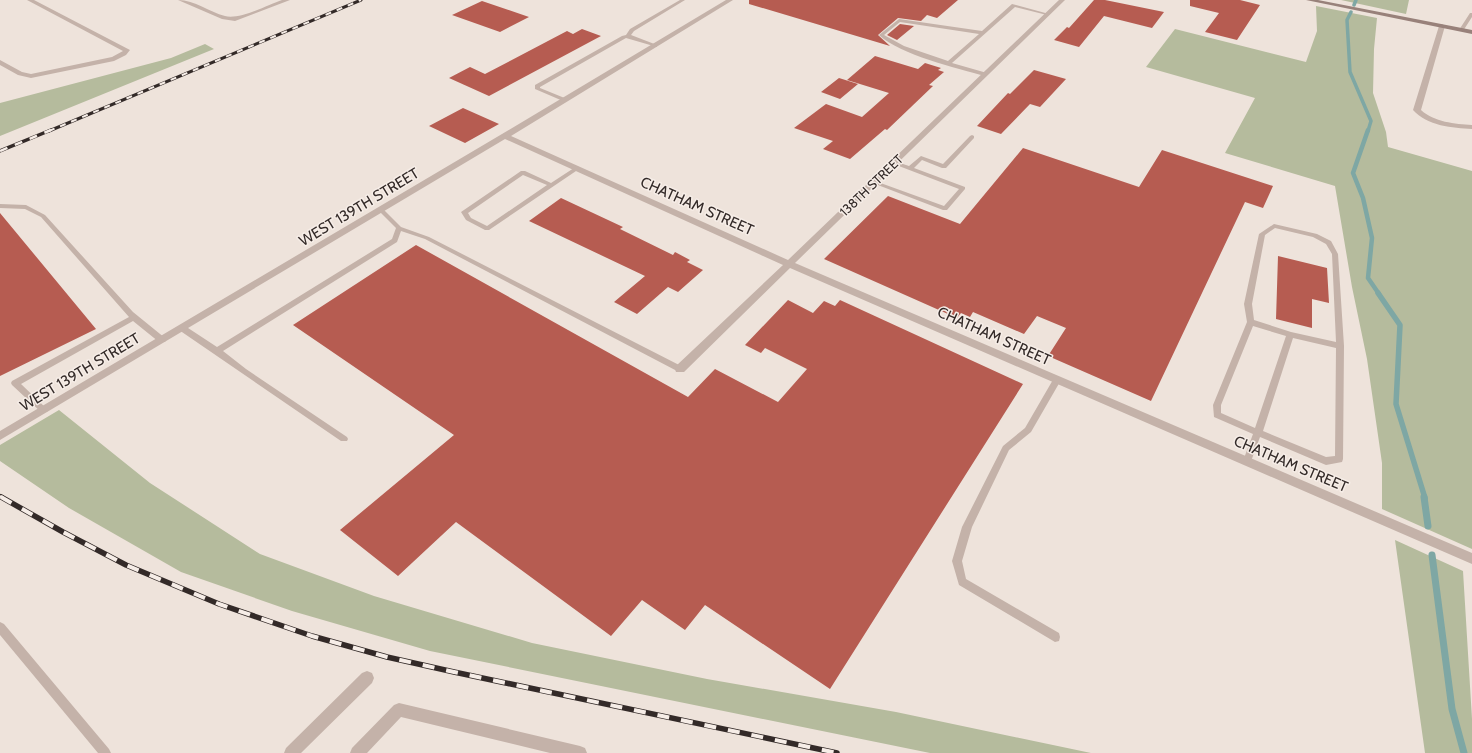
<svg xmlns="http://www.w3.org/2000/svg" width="1472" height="753" viewBox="0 0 1472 753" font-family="Cabin,sans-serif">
<rect width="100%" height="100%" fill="#eee3db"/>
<path fill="#b5bb9d" d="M1341,0h68l-3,14z
M1316,6l61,12 -3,31 -1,44 13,39 2,15 84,24v378l-90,-40v-46l-15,-104 -15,-72 -17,-101 -110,-33 30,-55 -109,-31 29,-38 131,33 11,-31z
M205,44l9,5 -214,87v-33l171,-45z
M59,410l91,73 110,71 114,42 158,47 175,36 189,33 195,41h-161l-500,-102 -138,-40 -111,-39 -112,-64 -69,-47v-16z
M1395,540l68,31 9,148v34h-47z"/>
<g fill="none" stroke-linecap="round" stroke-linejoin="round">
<path stroke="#7ea7a4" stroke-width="3.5" d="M1354,5l2,-5
M1351,12l-4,8 3,52 21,49 -3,10"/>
<path stroke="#7ea7a4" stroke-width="4.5" d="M1368,130l-15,43 10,25 9,40 -4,40 11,16"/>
<path stroke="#7ea7a4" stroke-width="5.5" d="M1378,293l22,32 -4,79 29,94"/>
<path stroke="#7ea7a4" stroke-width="7" d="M1424,497l4,29
M1432,555l20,154 12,44"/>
</g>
<path fill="#b65c51" d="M749,0h209l-21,18 -10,-3 -6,6 -23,-3 -20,17 12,11 -141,-42z
M1094,0h11l59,12 -12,16 -48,-12 -25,31 -25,-7 13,-13 2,1z
M1190,0h50l20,5 -23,35 -32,-8 14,-19 -29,-7z
M482,1l47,16 -29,15 -48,-17z
M900,24l14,2 -17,14 -10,-5z
M582,29l19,7 -112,60 -40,-18 21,-11 15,7 82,-43 6,3z
M875,56l43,13 7,-6 16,5 -3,2 6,2 -15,13 4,1 -46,44 -2,-1 -35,30 -27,-10 10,-8 -39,-13 32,-24 36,13 27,-24 -42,-13z
M1034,70l32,9 -26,28 -10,-3 -29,30 -24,-8 31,-33 2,1z
M839,78l19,6 -18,15 -19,-7z
M463,108l36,16 -34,19 -36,-17z
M1023,148l116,39 23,-37 111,36 -10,22 -18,-6 -94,199 -103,-45 18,-28 -29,-12 -13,18 -51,-22 -3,5 -9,-4 -4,5 -133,-59 64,-63 72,28z
M561,198l62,29 -3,2 53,26 2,-3 15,8 -3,2 16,8 -25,22 -10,-5 -31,27 -23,-12 31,-26 -116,-55z
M0,213l96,116 -96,47z
M416,245l272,152 27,-28 63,33 29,-33 -42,-21 -4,5 -16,-8 43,-45 25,13 11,-12 11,5 5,-6 183,84 -193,305 -125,-84 -20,25 -43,-30 -31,36 -155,-114 -58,54 -58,-46 114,-95 -161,-110z
M1278,256l49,12 2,35 -17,-4v29l-36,-9z"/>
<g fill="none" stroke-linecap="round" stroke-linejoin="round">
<path fill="#c4b2a9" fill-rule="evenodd" d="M680,0h5l-51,31 -3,4 26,10v2l-31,-9 -86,49v1l27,11v2h-4l-28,-12v-4l87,-49 4,-1 4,-6z
M1012,4l37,10 -2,1 -32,-8 -63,56 35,10v2l-2,1c-29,-8 -84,-21 -106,-41l20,-16 83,12zM900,22l79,12 -31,27 -44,-15 -20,-11z
M1470,13h2v4l-9,14h-4v-1z
M972,135l2,1v2l-28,30h-4l-20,-8 -8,8 51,19v2l-18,21h-4l-73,-28 3,-2 2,1 69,25 15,-17 -68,-26 3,-2 15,5 12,-10 22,8 27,-28z
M577,166l3,2 -1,1 -90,61h-4l-19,-10 -5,-8 60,-41h4l26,12zM523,175l24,10 -60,41 -16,-8 -3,-5z
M0,204l26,1 19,10 88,97 32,26 1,2 -1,2h-6l-26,-21 -112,63 27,26 -1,2h-6l-29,-27 -1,-2 1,-2 117,-64 -88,-100 -16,-8 -25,-1z
M381,208l2,1 18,18 28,10 254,130 1,2 -4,3 -3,-1 -252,-132 -24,-8 -4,11 -174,109 23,18 101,68 1,2 -1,2h-6l-162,-111 -1,-2 1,-2h6l32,21 175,-108 4,-11 -17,-17v-2z
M1274,224l43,10 14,7 7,13 6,92 -1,113 -1,3 -16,3 -66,-28 -10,27 -3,1 -3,-1 -1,-3 10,-27 -39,-17 -1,-12 34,-83 -3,-18 15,-70zM1275,228l38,9 13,7 6,10 4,88 -45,-10 -37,-12 -2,-16 13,-69zM1253,326l33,10 -31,92 -34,-15v-8zM1293,338l43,10 -1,108 -9,1 -63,-26z
M1057,377l4,3 -30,52 -22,18 -37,77 -10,34 4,18 93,54 1,4 -1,4 -4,1 -96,-57 -7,-24 10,-34 41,-81 22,-18 29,-50z
M0,622l4,2 105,125 2,4h-13l-98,-118z"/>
<path fill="#c4b2a9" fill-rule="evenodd" d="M27,0h7l96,50 -4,5 -12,6 -83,17 -13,-3 -18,-10v-5l22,12 9,2 81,-17 11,-6z
M178,0c17,0 31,12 47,16 14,4 43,-11 57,-16h8l-55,21 -13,-2z
M726,0h7l-222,136 277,124 271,-260h6l-270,263 677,290v11l-682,-296 -106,104h-8l-1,-3 1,-3 107,-101 -278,-126 -505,301v-9l502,-297z
M1442,24l3,2 -24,84c13,12 34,14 51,15v4c-19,-1 -45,-3 -59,-19l26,-84z
M367,671l5,2 2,5 -2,5 -71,70h-17l2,-5 76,-75z
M399,703l181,43 5,2 2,5h-37l-149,-36 -34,36h-17l2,-5 42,-43z"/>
<path fill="#98817a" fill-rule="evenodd" d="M1306,0h12l154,30v4z"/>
<defs>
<path id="rail-far3" d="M49,131l312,-131"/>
<path id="rail-far2" d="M0,151l51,-21"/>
<path id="rail-far1" d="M0,496l3,2"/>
<path id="rail" d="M1,497l62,35 63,33 93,39 93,32 75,21 67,15 383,81"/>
</defs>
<use href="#rail-far3" stroke="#332a28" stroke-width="3"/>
<use href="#rail-far2" stroke="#332a28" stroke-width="3.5"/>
<use href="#rail-far1" stroke="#332a28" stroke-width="4.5"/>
<use href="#rail" stroke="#332a28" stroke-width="5.5"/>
<use href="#rail-far3" stroke="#f6ede7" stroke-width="2" stroke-dasharray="6" stroke-linecap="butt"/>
<use href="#rail-far2" stroke="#f6ede7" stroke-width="2.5" stroke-dasharray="8" stroke-linecap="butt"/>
<use href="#rail-far1" stroke="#f6ede7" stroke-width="3" stroke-dasharray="9" stroke-linecap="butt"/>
<use href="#rail" stroke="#f6ede7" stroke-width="4" stroke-dasharray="12" stroke-linecap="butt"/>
</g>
<g text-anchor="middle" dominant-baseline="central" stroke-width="3" stroke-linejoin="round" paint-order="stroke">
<g font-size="13" fill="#332a28" stroke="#f6ede7">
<text transform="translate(871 185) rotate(-44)">138TH STREET</text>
</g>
<g font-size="15" fill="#332a28" stroke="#f6ede7">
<text transform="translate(697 206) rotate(24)">CHATHAM STREET</text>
<text transform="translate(359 207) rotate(-31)">WEST 139TH STREET</text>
<text transform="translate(994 336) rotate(24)">CHATHAM STREET</text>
<text transform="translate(80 372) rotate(-31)">WEST 139TH STREET</text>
<text transform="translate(1291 464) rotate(23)">CHATHAM STREET</text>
</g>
</g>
</svg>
